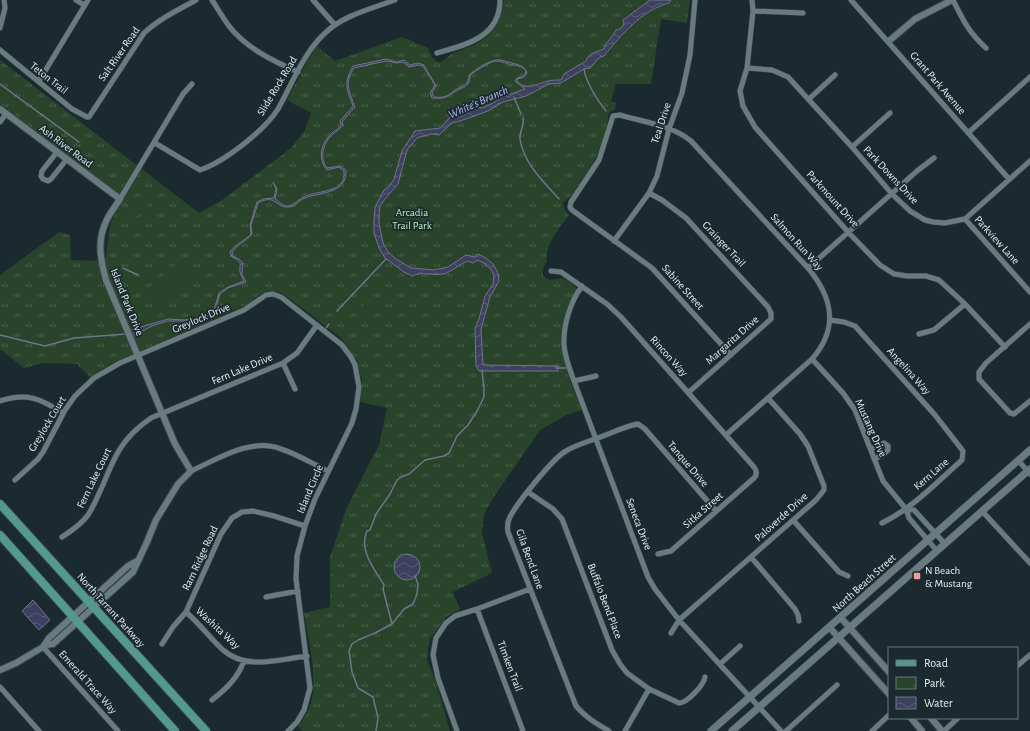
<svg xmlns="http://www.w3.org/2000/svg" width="1030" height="731" viewBox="0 0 1030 731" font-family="'Alegreya Sans',sans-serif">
<defs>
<pattern id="park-tufts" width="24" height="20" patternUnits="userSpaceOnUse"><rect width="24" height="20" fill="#29442b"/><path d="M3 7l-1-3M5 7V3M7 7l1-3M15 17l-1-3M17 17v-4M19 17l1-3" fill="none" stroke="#485f4a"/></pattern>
<pattern id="water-waves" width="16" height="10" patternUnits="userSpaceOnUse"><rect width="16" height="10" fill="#3e4060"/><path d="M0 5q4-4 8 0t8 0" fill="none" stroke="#5a5c77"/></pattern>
</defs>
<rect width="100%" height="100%" fill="#1a2a2e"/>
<path fill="url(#park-tufts)" d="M504,0h186l-3,23 -26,-4 -10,65h-35l-5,17 5,2 -1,6 -6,4 -1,3 -1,9 -6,21 -9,19 -20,30 -9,8 1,6 5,6c-10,14 -25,30 -22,47l-4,6v8l7,4 13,-2 12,8 1,3 -10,24 -4,35 8,33 12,29 -14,4 -28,16 -47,68 -9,16 -2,19 10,40 -39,19 7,18 -13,6 -17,23 -2,10 -1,11 9,22 14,49h-148l-4,-5c5,-6 10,-13 12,-21 9,-24 -2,-66 -6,-92l26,-6v-50l17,-50 32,-62 8,-37 -27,-6 2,-21 -5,-20 -8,-12 -8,-11 -59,-45c-18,-6 -22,2 -36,12l-131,57 -25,15 -13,-13 -34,-1 -19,5 -24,-19v-74l59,-43 11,3 1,25 34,1 6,-39 13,-24 -124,-94v-44l199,153 23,-13 69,-52 14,-18 6,-17 -24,-13 21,-40 9,-14 18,15 67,-24 26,11 4,9 6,5c8,-1 9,-6 15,-9 7,-3 14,-5 21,-8 17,-8 27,-27 30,-45z"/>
<path fill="#29442b" d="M144,200l5,5 -13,12 -5,-6z
M152,208l5,6 -13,12 -5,-6z
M182,260l13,15 -35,30 -13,-15z
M368,301l6,6 -10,11 -7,-6z"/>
<path fill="url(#water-waves)" stroke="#70748b" d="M650,0h21l-2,3c-27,7 -48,32 -65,53l-4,1 -10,11 -6,1 -23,14 -12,1 -23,12 -23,6 -15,9 -28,10 -8,2 -13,12 -8,-1 -14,4 -10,12 -9,34 -13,15 -5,7 -1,8v9l4,20 5,9 8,7 15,9 23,2 14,-3 18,-12 8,2 4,-3 8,4 7,6 5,9 1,8 -9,16 -9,32 2,36 75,1v5h-79l-3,-5 -1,-38 4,-9 6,-23 8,-12 1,-8 -2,-5 -7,-7 -7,-4 -5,3 -5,-2c-9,3 -16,11 -25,13 -11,2 -21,-3 -31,2l-8,-4 -19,-14 -6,-10 -5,-15v-12l1,-14 9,-17 5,-3 5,-8 8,-28 13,-20 25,-3 11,-12 13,-6 8,-4 10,2 9,-4 11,-7 23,-8 -10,-8 2,-3 5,-1 3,-3 1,-3c-4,-5 -8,-5 -14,-6 -5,-1 -10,-4 -16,-4 -8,1 -20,10 -26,14 0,12 -5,11 -14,16 -11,6 -9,8 -24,7l-2,-5 5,-8 -12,-19 -5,-1 -9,2 -6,-5 -6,1 -11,-2 -32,7c-10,15 -5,23 1,39l-13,15 1,3c-3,4 -6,6 -10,9 -10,8 -14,24 -6,34l13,-2 6,4c1,24 -25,22 -41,28 -6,2 -9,8 -16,9 -14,1 -13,-14 -31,-4l-7,22 1,9c-5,7 -21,13 -20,22l7,3 4,4 -1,11 4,8 -18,6 -8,6 -5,17 -7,6 -23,4h-18l-15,5 -19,10 -2,-6 37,-11 17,1 23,-4 6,-6 5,-17 9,-6 16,-6c-1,-2 -2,-4 -3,-6 -4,-10 5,-12 -9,-18l-2,-5c5,-8 15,-11 21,-18l-1,-9 7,-23 6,-3 11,-1 2,-9 -3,-7 4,7 -2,10c3,2 7,6 11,7 7,1 10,-5 16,-8 14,-9 44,-3 42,-27l-5,-4 -12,3c-10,-12 -6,-27 5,-37 3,-3 7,-4 9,-8l-1,-4 13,-15c-6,-17 -10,-22 0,-40l33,-7 11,3 7,-2 6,5 8,-2 6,2 12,21 -4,7 2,4c3,0 9,1 13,-1 3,-1 5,-4 8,-6 7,-4 14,-5 14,-15 6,-5 19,-14 27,-15 5,-1 11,2 16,3 7,2 11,2 15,9 -1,5 -5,6 -10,7v2c10,10 19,3 31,0 4,-1 9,-1 13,-1l3,-6 22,-13c2,-8 10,-9 18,-12 2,-8 9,-12 12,-19l4,-1 4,-5 -1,-4z
M394 567a13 13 0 1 1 26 0a13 13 0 1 1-26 0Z
M33,600l17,20 -11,10 -17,-19z"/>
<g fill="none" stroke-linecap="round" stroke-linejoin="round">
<path stroke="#70748b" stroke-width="1.5" d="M584,69c2,13 13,31 22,42
M0,84l79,58
M514,97l7,17
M523,118c2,7 -4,14 -3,21 4,25 23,42 39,60
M123,268l15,7
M337,311l49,-52
M326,328l3,-4
M0,335l45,11 29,-8 52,-4
M556,368h11
M392,624l-9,-35 1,-4c-9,-15 -26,-35 -17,-54l3,-1 6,-16 14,-20 7,-14 4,-3 8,-3 16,-14 19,-4 5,-3 8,-17 11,-11 9,-14 7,-14v-8l-2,-19
M376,731l2,-13 -5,-21 -15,-9 -6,-16 -3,-21 3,-7 6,-4 17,-7 17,-9 12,-15 9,-5 4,-10 1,-10 -3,-8"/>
<defs>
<path id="minor" d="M76,0l8,5
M212,0c6,9 11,18 17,26 17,22 44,35 69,46
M313,0l22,25
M752,0l1,11 -6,57 -7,23 3,15 12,21 93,105 32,33 14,9 13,2h19l13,4 26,24 40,43
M851,0l158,179
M953,0c10,20 16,33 33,48
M753,11l50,2
M0,28l5,-20 -1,-8
M0,50l72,59 15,8h2l55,-84c15,-14 34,-23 52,-33
M437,53c29,-8 63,-16 63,-53
M747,68l25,2 16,7 64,70 40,47 18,17 15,9 8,2 12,1 20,-4 65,-58
M39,81l49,-81
M809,99l26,-24
M0,122l6,-8
M968,133l62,-56
M155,143l45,27c24,-8 64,-39 78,-61 14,-25 25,-55 46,-75 19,-19 47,-25 71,-34
M852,147l38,-34
M57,152l-15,19 -1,5 2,3 5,2 3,-2 16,-20
M649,193l13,7 24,18 82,89 3,6v6l-82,73
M120,199l63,-105 9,-10
M965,219l65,73
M614,241l35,-48 8,-17 12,-47 13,-36 8,-38 5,-55
M808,268l109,-97 17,-13
M551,271l10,1 46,32 14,13 133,150c3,4 3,8 0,11l-83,73 -13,3
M582,286c-12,16 -19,40 -18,59 1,13 6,25 10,36l74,196 7,12 24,31 102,111
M830,320l14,2 11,4 80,89 28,36 -1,9c-25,22 -49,48 -80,63
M1030,324l-44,39 -7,9v7l31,34 4,1 16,-13
M919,334l15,-4 31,-26
M812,359l31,34 12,17 28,71 23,28 3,9 28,33
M283,363l12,26
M574,381l22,-5
M0,401c27,-9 41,-2 63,12
M726,435l86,-76c27,-31 21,-61 -4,-91l-117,-127c-19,-16 -48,-19 -71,-26l-7,1 -14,44 -28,42 -1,5 2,3 80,58 79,87
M871,449l13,-6 4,3v4l-5,5 -9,4
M1018,460l12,14
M191,471c27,-12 60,-34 90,-22 16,5 32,15 47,22
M15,480l23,-21 5,-7 22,-42 10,-14 19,-18 26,-15 124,-53 22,-15 7,-1 8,3 61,48 9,12 4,8 4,22 -3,22 -4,14 -37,76 -10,27 -8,30 -1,23 14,109 -6,22 -7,12 -9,9
M528,492l25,17 9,10 50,131 8,14 7,9 22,16 30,14c8,0 25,-18 26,-26
M906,509l8,1 31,34
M982,511l48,52
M793,520l46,52 9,4
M62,537c9,-6 19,-12 26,-22 6,-9 10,-20 15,-30 12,-30 20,-48 48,-67l132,-55 14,-10 20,-28
M751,557l44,52 3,6 1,6
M266,597l32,-6
M477,609l46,122
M186,612c14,12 24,26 37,38 24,21 56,9 84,6
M671,633l8,-13 137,-120 8,-10v-4l-16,-40 -8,-12 -32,-36
M162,644l11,-17 13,-15 35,-78 11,-16 10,-6 11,-1 21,5 31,10
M43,647l75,84
M720,664l20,-18
M1017,666l13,-11
M0,687l39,44
M212,700c15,-12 25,-21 32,-39
M457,731l-19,-53 -5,-23 3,-17 10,-15 9,-7 22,-7 53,-20
M609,731c-12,-7 -24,-14 -33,-25l-68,-174c-1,-6 -1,-10 2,-15 7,-14 43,-59 56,-66 11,-7 25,-10 37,-15 11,-4 23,-10 35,-12l7,5 71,82
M625,731l24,-42
M786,731l51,-46
M872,731l17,-16
M944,731l14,-13"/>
<path id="tertiary" d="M889,41l26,-22 37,-19
M0,109l120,90c-5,8 -12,16 -15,25 -8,18 -4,38 1,56l69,164 16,27 -13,13 -22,36 -9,22 -14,30 -80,72 -8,1
M841,618l48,54
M830,628l59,66
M0,670l16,-7 27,-16 6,-9 79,-72 9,-5
M911,718l11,13
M931,718l11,13"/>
<path id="secondary" d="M711,731l319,-281
M732,731l298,-262"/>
<path id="primary" d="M0,504l206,227
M0,535l175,196"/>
</defs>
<use href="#minor" stroke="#3a474a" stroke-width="6"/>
<use href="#tertiary" stroke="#3a474a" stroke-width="8"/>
<use href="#secondary" stroke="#3a474a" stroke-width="8"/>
<use href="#primary" stroke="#3a474a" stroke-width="10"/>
<use href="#minor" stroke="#697b7f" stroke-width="5"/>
<use href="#tertiary" stroke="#697b7f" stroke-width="6"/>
<use href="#secondary" stroke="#697b7f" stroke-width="7"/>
<use href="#primary" stroke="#539990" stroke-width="8"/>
</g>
<rect fill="#f59b9a" stroke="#1a2a2e" stroke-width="1.5" x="913" y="572" width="8" height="8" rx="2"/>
<g text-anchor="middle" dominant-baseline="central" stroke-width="3.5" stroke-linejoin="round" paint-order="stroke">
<g font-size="11" fill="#e3edf0" stroke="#1a2a2e">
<text transform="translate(119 54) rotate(-55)">Salt River Road</text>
<text transform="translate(49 78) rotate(38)">Teton Trail</text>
<text transform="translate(938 83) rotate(49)">Grant Park Avenue</text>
<text transform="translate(277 86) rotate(-59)">Slide Rock Road</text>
<text transform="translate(661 123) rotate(-72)">Teal Drive</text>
<text transform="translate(66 146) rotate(37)">Ash River Road</text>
<text transform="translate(891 175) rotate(47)">Park Downs Drive</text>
<text transform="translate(833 199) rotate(48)">Parkmount Drive</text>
<text transform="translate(997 240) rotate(48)">Parkview Lane</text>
<text transform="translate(797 242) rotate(48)">Salmon Run Way</text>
<text transform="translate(724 244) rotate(47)">Grainger Trail</text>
<text transform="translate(683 287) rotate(48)">Sabine Street</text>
<text transform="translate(127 302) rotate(68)">Island Park Drive</text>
<text transform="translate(201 318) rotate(-23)">Greylock Drive</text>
<text transform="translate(732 340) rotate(-42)">Margarita Drive</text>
<text transform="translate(669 356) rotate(48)">Rincon Way</text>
<text transform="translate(242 369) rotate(-23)">Fern Lake Drive</text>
<text transform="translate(909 371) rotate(48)">Angelina Way</text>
<text transform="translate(47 424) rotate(-59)">Greylock Court</text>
<text transform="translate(871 428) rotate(66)">Mustang Drive</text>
<text transform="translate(688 464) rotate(49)">Tanque Drive</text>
<text transform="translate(931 474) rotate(-41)">Kern Lane</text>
<text transform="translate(94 478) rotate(-64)">Fern Lake Court</text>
<text transform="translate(310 489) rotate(-67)">Island Circle</text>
<text transform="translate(703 510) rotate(-41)">Sitka Street</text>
<text transform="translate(781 517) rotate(-42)">Paloverde Drive</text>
<text transform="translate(639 524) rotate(69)">Seneca Drive</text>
<text transform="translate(200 558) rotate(-65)">Ram Ridge Road</text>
<text transform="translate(530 559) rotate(70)">Gila Bend Lane</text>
<text transform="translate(864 583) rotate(-42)">North Beach Street</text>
<text transform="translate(605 601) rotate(69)">Buffalo Bend Place</text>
<text transform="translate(111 610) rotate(48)">North Tarrant Parkway</text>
<text transform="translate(218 628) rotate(43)">Washita Way</text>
<text transform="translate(510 666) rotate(69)">Timken Trail</text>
<text transform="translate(88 682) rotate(48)">Emerald Trace Way</text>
</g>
<g font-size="11" fill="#baeebd" stroke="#1a2a2e">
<text x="412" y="212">Arcadia<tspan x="412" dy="13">Trail Park</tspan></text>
</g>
<g font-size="11" fill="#e3edf0" stroke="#1a2a2e" text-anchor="start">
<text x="925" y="570">N Beach<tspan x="925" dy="13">&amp; Mustang</tspan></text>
</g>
<g font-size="12" font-style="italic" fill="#b6bbf7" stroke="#1a2a2e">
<text transform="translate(478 102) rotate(-24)">White's Branch</text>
</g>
</g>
<rect x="888" y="647" width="130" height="72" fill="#1a2a2e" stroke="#6a787c"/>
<rect x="896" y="660" width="20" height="6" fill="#539990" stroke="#6a787c"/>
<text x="924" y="667" font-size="12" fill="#e3edf0">Road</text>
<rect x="896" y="677" width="20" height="12" fill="url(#park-tufts)" stroke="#6a787c"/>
<text x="924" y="687" font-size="12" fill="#e3edf0">Park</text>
<rect x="896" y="697" width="20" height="12" fill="url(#water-waves)" stroke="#6a787c"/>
<text x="924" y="707" font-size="12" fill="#e3edf0">Water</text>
</svg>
